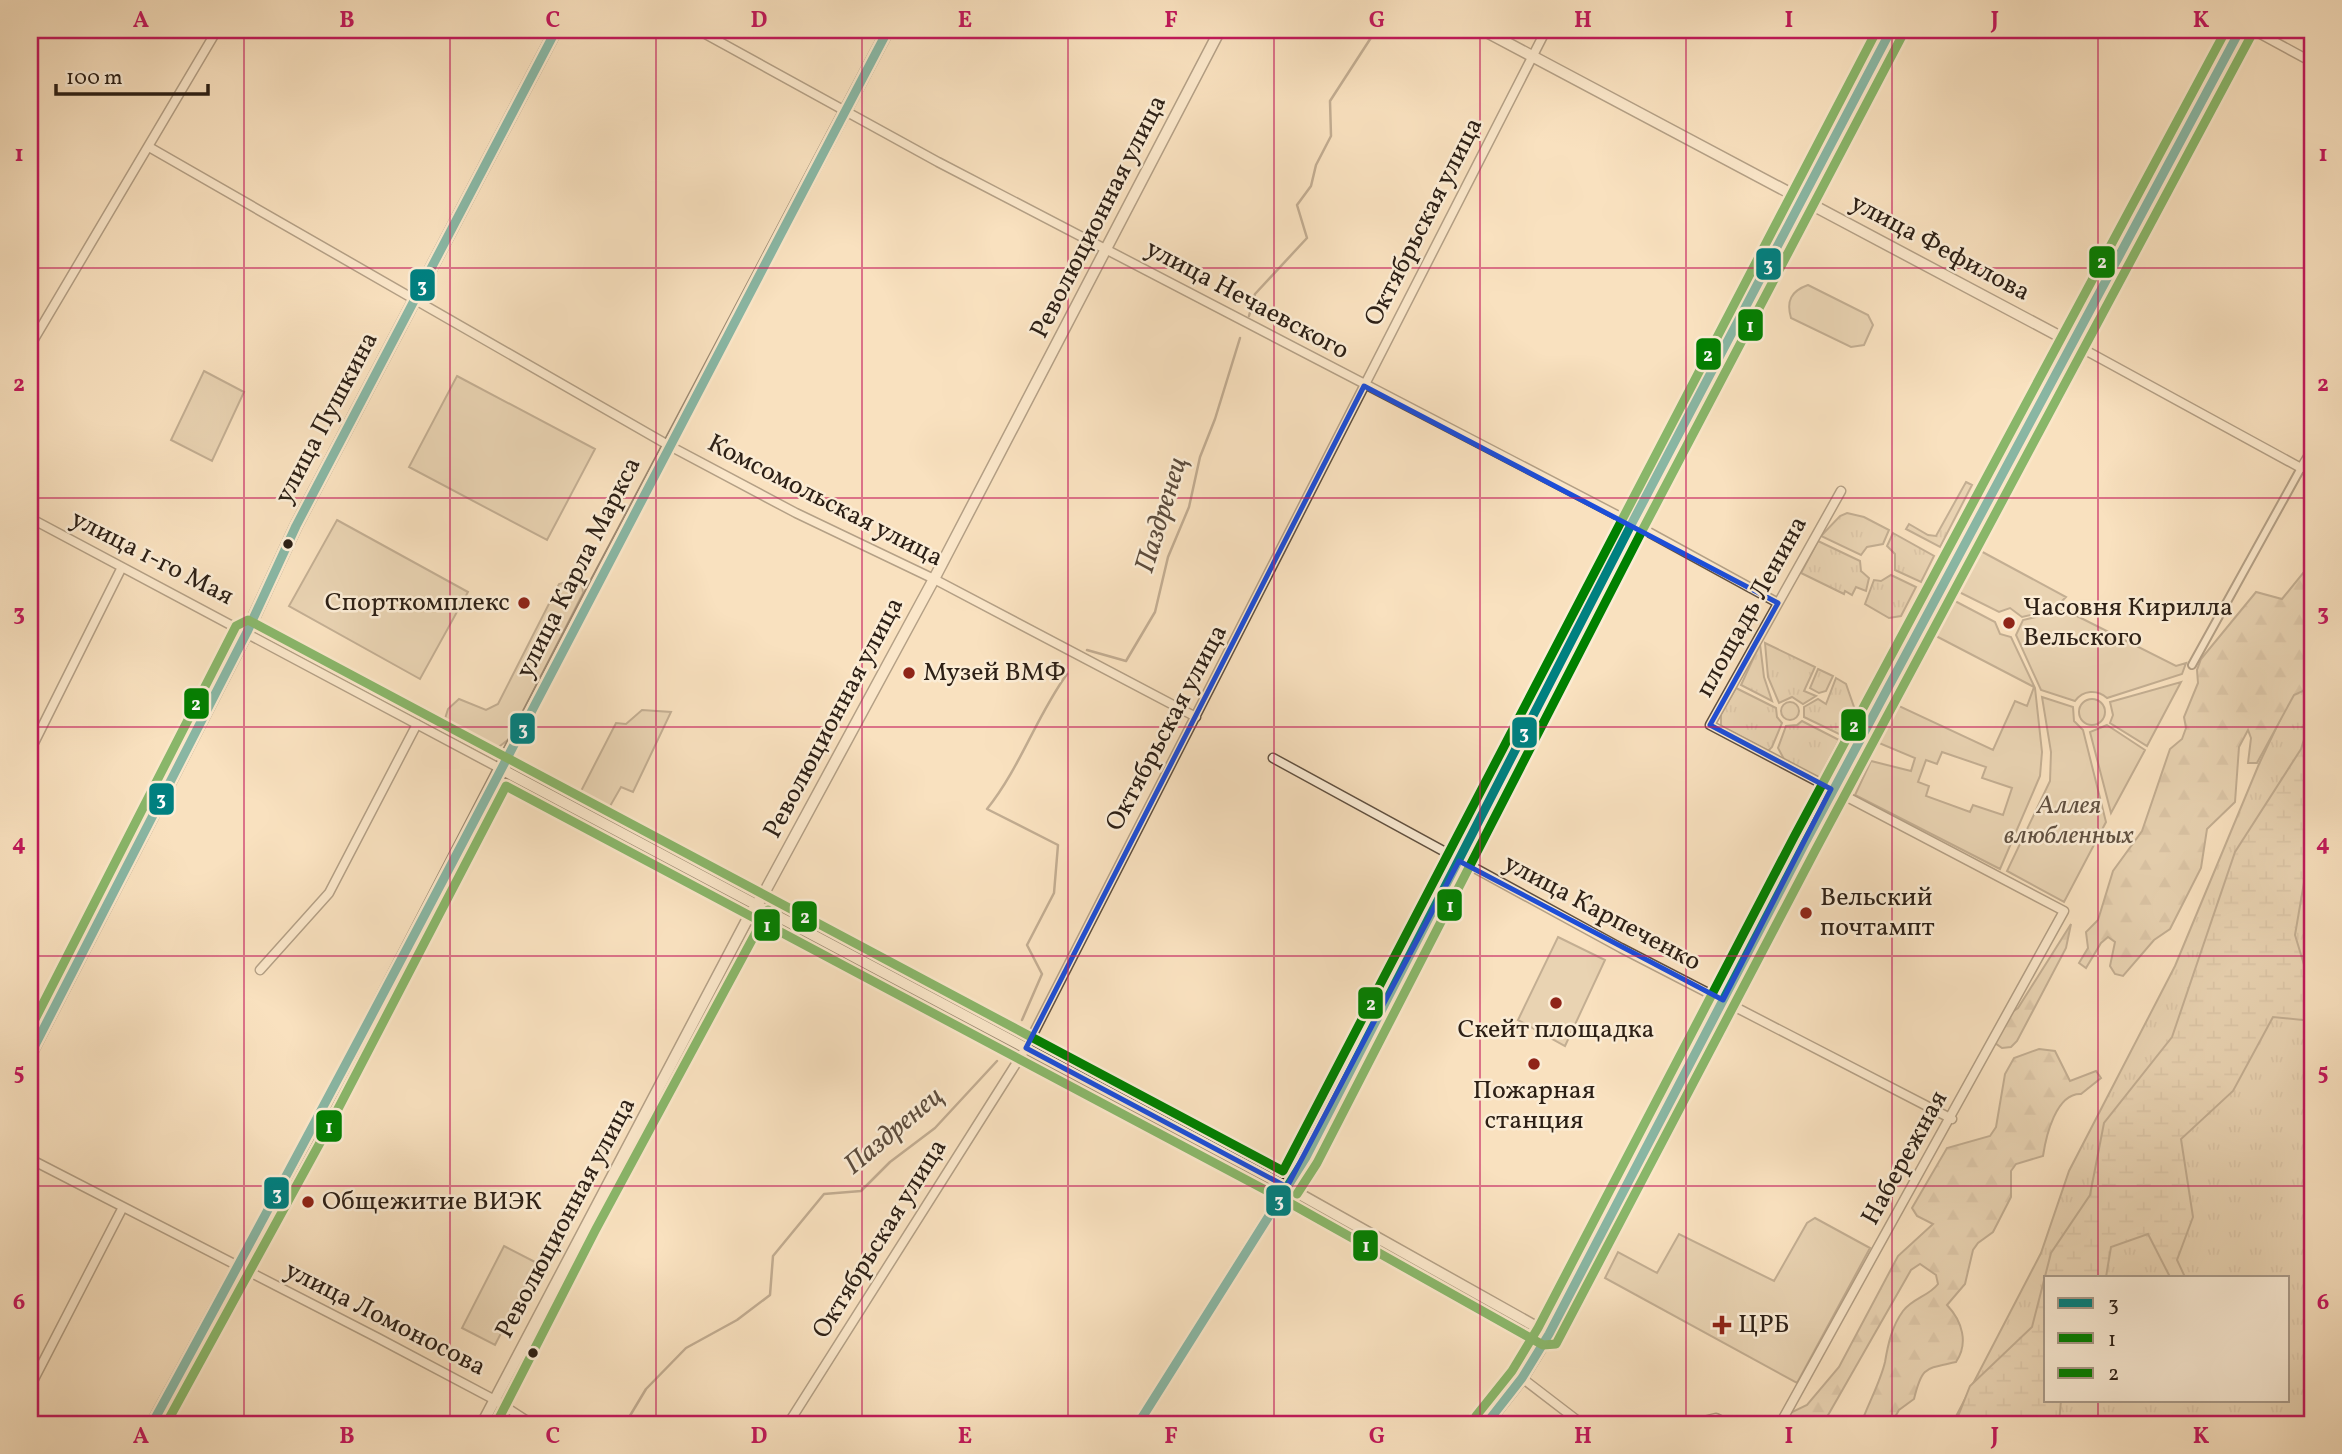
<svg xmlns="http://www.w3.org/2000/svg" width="2342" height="1454" viewBox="0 0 2342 1454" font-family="Vollkorn,serif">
<defs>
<pattern id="grass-tufts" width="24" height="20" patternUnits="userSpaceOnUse" patternTransform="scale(1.75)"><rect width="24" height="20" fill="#d6c0a2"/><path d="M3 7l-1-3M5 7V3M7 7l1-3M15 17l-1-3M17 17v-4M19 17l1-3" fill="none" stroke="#b8a58b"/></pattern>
<pattern id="forest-firs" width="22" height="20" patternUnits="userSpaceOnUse" patternTransform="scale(1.75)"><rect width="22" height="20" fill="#d6c0a2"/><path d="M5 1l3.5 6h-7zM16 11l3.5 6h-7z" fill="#b8a58b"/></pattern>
<pattern id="wetland-marsh" width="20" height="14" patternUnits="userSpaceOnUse" patternTransform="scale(1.75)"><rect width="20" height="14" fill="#d6c0a2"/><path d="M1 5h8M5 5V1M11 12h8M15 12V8" fill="none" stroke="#b8a58b"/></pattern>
</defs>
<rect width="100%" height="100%" fill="#f9e1bf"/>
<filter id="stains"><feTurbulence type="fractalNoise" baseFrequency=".00286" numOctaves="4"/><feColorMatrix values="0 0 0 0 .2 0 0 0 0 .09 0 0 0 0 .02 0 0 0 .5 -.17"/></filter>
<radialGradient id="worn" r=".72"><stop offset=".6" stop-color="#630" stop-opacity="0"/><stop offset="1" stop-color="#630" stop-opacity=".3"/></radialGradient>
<path fill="url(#grass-tufts)" stroke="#82705c" stroke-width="2" fill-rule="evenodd" d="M1966,482l6,3 -32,62 -34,-18 3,-5 19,11 8,1z
M1847,513l17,4 25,13 -6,14 -16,3 -6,8 -40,-19 19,-20z
M1893,533l41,23 -13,26 -26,-12v-16l-8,-8z
M1818,541l42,20 1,10 8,7 -3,13 -10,-4 -4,8 -7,-4 -1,3 -43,-21z
M1891,575l25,12 -15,29 -12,2 -24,-14 9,-24 7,1z
M1765,643l50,24 -11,24 12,5 -13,8 -11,-7 -13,6 -11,-26z
M1760,644l4,33 8,24 -31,-16z
M2312,653v771h-360l89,-171 28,-82 106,-205 84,-202zM2046,1277h242v123h-242z
M1818,669l15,7 -7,15 -7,2 -9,-5z
M1836,678l10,6 8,23 -13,28 -37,-18v-10l14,-8 8,5z
M1736,688l40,20 1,9 5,6 -10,24 -4,4 -47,-25v-12z
M1781 711a9 9 0 1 1 18 0a9 9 0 1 1-18 0Z
M1802,721l37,19 -20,38 -34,-17 -7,-13 8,-22 11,-1z"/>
<path fill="url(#forest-firs)" stroke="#82705c" stroke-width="2" d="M2312,562v118l-9,11 -9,4 -37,68h-9l3,-25 -3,-8 -9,17 -4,55 -28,27 -6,39 -31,61 -16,11 -31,36 -8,-2 -5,-8 5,-24 -7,-5 -7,6 -15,25 -7,-5 9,-15 -2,-16 12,-12 15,-49 29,-40 28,-82 12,-10 4,-11 -2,-11 14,-34 -1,-13 4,-11 55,-67 26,7z
M2071,924l-5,24 -49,93 -6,6 -9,1 -7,-5 8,-25 15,-10z
M2039,1049l16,2 15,30 26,-10 5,7 -20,16c-25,-1 -35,42 -38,62l-27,8 -5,7v26l-18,35 -15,11 -5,7 -8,34 -18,21c15,16 22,38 9,57 -31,7 -34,4 -42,37l-15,11 -8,14h-30c7,-20 19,-41 24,-62 3,-18 7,-36 18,-51 10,-13 26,-15 35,-27l-2,-9 -16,-11 -9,6 -88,154h-39l6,-11 17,-8 32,-38 59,-111 35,-32 -16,-8 -5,-8 35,-60 43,-12 6,-9 9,-53 9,-16z"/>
<path fill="url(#wetland-marsh)" stroke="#82705c" stroke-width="2" d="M2312,714v138l-4,7 -13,76 17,56v30l-39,-4 -40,74 -52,48 12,78 -16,43 8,17h-15l-22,-43 -37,13 -5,30h-60v123h15l-2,24h-104l15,-38 62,-59 19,-74 39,-58 14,-72 68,-86 63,-185 66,-103z"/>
<path fill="#d6c0a2" stroke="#82705c" stroke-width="2" fill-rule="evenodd" d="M1808,285l60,30 5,10 -9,20 -13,2 -60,-29c-5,-17 0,-27 17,-33z
M204,371l40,21 -32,69 -41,-21z
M457,376l138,73 -48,91 -138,-73z
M337,520l131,72 -48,87 -131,-73z
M1977,549l89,48 -13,13 -31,7 -12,-9 -11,4 -42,-21z
M570,581l12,3 1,9 -74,146 -13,10 -53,-24 5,-16 11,-10 27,11 12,-6 61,-120z
M1953,600l42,22 5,12 11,3 24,51 7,64 -2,24 -40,93 -145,-74 16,-34 40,10 4,-13 -36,-15 18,-38 96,45 22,-49 12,5 7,-19 -100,-52zM1942,752l44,15 -4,11 30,10 -9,27 -30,-10 -3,7 -44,-16 3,-10 -11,-4 8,-22 11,4z
M2065,610l111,56 10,-3 -4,11 -75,24c-10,-9 -24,-8 -32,3l-34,-11 -25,-55 7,-15z
M2181,682l-34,64 -37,-23 3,-8 -3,-13z
M2042,697l31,10 1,14 9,9 23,92 -42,80 -57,-31 43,-90 1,-29z
M2079 712a13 13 0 1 1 26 0a13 13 0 1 1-26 0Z
M642,710l29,2 -38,80 -12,-5 -12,21 -29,-15 36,-70 10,1z
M2107,725l38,25 -34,63 -21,-81z
M1558,937l47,23 -40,86 -47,-26z
M1815,1218l55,30 -73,135 -192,-105 13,-26 39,21 22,-39 95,47 33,-58z
M504,1246l33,17 -42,82 -33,-17z"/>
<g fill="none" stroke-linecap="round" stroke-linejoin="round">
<path stroke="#7e6c59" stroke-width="2.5" d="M1249,316l6,-22 52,-56 -10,-33 14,-19 5,-21 15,-29 -1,-35 46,-71
M1087,650l39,11 29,-49 13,-55 21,-50 11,-50 15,-38 25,-81
M1022,1020l20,-46 -15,-29 27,-52 4,-48 -71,-36c33,-41 49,-92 80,-135
M625,1424l21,-35 40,-41 51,-28 33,-25 3,-39 51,-62 37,-3 29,-29 45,-34 62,-67"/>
<defs>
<path id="pedestrian" d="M2192,665l109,-197"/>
<path id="minor" d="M698,30l240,132 694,361 146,80
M2253,30l59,32
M149,147l519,298 128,68 138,66 262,138
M2074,344l227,124 11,-18
M30,346l187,-316
M30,518l471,251
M30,751l91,-182
M1273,758l348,190 331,171
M260,970l69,-77 88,-169
M30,1159l348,179 117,62 37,24
M1522,1378l60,46
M30,1387l93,-180
M788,1424l238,-376 520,-1018
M1691,1424l25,-6 12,6
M1780,1424l284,-513 -354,-186 131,-234"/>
<path id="tertiary" d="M1483,30l591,314
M482,1424l266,-506 15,-23 171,-316 286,-549
M1138,1424l149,-237 262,147"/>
<path id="secondary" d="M501,769l786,418 19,-30 326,-634 259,-493
M30,1055l217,-423 49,-106 260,-496
M152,1424l164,-300 281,-543 291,-551
M1486,1424l36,-46 27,-44c223,-439 461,-869 691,-1304"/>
</defs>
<use href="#pedestrian" stroke="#605040" stroke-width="10"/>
<use href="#minor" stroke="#605040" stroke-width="11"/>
<use href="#tertiary" stroke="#605040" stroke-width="13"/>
<use href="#secondary" stroke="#2d2016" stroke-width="14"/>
<use href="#pedestrian" stroke="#fbecd5" stroke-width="6"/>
<use href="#minor" stroke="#fbecd5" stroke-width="8"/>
<use href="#tertiary" stroke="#fbecd5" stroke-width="10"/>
<use href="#secondary" stroke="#fbecd5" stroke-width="10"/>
<defs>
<path id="bus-1" d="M30,1055l217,-423 49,-106 260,-496
M152,1424c252,-461 491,-929 736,-1394
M1138,1424l168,-267 326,-634 259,-493
M1486,1424l36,-46 27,-44 256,-491 435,-813"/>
<path id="bus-2" d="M1297,1194l20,-31 326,-634 259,-493
M166,1424l161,-294 179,-344 782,416 255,143 13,-1 260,-495 435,-813
M496,1424l100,-195 172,-319"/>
<path id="bus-3" d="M30,1029l206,-403 12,-6 1035,551 594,-1141
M1476,1416l36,-45 26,-43 256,-491 432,-807"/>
</defs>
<use href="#bus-1" stroke="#fbecd5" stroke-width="14"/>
<use href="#bus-2" stroke="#fbecd5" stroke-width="14"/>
<use href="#bus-3" stroke="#fbecd5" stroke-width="14"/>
<use href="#bus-1" stroke="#008080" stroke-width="9"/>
<use href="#bus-2" stroke="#008000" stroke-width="9"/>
<use href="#bus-3" stroke="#008000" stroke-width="9"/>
</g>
<path d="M0 0H2342V1454H0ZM1364,386l414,217 -68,122 121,64 -108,211 -264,-139 -172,326 -261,-139z" fill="#f9e1bf" fill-opacity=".55" fill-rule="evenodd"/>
<path fill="none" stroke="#1d4ed8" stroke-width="5" stroke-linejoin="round" d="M1364,386l414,217 -68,122 121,64 -108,211 -264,-139 -172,326 -261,-139z"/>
<path fill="none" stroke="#c2185b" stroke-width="2" stroke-opacity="0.55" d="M244,30v1394M450,30v1394M656,30v1394M862,30v1394M1068,30v1394M1274,30v1394M1480,30v1394M1686,30v1394M1892,30v1394M2098,30v1247M30,268h2282M30,498h2282M30,727h2282M30,956h2282M30,1186h2282M2098,1400v24"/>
<g fill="#2d2016" stroke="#fbecd5" stroke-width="2.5">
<circle cx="288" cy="544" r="6"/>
<circle cx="533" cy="1353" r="6"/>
</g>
<g fill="#8f2418" stroke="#fbecd5" stroke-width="2.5">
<circle cx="524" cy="603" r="7"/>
<circle cx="2009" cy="623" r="7"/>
<circle cx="909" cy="673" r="7"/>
<circle cx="1806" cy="913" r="7"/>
<circle cx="1556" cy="1003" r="7"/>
<circle cx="1534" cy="1064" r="7"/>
<circle cx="308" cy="1202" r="7"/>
<path d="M1718.5 1314.5h7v7h7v7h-7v7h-7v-7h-7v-7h7z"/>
</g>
<g text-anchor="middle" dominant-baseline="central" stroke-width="5" stroke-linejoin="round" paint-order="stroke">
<g font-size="26" fill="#2d2016" stroke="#fbecd5">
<text transform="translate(1099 217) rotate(-63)">Революционная улица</text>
<text transform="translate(1424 222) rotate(-63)">Октябрьская улица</text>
<text transform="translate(1940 248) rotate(28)">улица Фефилова</text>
<text transform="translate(1247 300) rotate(28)">улица Нечаевского</text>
<text transform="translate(327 418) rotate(-62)">улица Пушкина</text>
<text transform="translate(825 501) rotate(27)">Комсомольская улица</text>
<text transform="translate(152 558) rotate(27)">улица 1-го Мая</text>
<text transform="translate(579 568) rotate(-63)">улица Карла Маркса</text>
<text transform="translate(1752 607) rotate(-61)">площадь Ленина</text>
<text transform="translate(834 718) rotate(-62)">Революционная улица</text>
<text transform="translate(1167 728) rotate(-62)">Октябрьская улица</text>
<text transform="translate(1602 913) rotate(28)">улица Карпеченко</text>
<text transform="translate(1905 1158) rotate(-61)">Набережная</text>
<text transform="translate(566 1218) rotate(-62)">Революционная улица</text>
<text transform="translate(880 1239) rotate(-58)">Октябрьская улица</text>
<text transform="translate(385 1319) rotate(27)">улица Ломоносова</text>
</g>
<g font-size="26" fill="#2d2016" stroke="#fbecd5" text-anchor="start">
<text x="510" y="603" text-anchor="end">Спорткомплекс</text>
<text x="2023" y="608">Часовня Кирилла<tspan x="2023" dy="30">Вельского</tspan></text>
<text x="923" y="673">Музей ВМФ</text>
<text x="1820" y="898">Вельский<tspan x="1820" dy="30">почтампт</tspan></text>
<text x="1556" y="1030" text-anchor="middle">Скейт площадка</text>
<text x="1534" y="1091" text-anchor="middle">Пожарная<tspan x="1534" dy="30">станция</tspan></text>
<text x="322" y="1202">Общежитие ВИЭК</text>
<text x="1738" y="1325">ЦРБ</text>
</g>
<g font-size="26" font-style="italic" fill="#605040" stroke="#fbecd5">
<text x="2069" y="806">Аллея<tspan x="2069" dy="30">влюбленных</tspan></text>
</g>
<g font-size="28" font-style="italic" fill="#5c4c3d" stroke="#fbecd5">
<text transform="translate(1162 515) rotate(-73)">Паздренец</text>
<text transform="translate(894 1131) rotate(-40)">Паздренец</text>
</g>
</g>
<g stroke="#fbecd5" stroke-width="2.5">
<rect x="2088" y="245" width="28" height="34" rx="7" fill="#008000"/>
<rect x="1755" y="247" width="27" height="34" rx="7" fill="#008080"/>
<rect x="409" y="268" width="27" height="34" rx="7" fill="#008080"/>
<rect x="1737" y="308" width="27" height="34" rx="7" fill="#008000"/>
<rect x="1695" y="337" width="27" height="34" rx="7" fill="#008000"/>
<rect x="183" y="687" width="27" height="33" rx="7" fill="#008000"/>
<rect x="1840" y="708" width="27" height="34" rx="7" fill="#008000"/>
<rect x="509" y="712" width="27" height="33" rx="7" fill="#008080"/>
<rect x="1511" y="716" width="27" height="33" rx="7" fill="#008080"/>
<rect x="148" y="782" width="27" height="34" rx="7" fill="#008080"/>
<rect x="1436" y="888" width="27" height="34" rx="7" fill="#008000"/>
<rect x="791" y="900" width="27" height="33" rx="7" fill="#008000"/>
<rect x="753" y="908" width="28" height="34" rx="7" fill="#008000"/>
<rect x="1357" y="986" width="27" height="34" rx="7" fill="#008000"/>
<rect x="315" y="1109" width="28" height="34" rx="7" fill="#008000"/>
<rect x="263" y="1176" width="27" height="34" rx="7" fill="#008080"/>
<rect x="1265" y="1184" width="27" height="33" rx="7" fill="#008080"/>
<rect x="1352" y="1229" width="27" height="33" rx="7" fill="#008000"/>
</g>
<g font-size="19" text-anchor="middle" font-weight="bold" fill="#fff">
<text x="2102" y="268">2</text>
<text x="1768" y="271">3</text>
<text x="422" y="292">3</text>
<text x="1750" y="332">1</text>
<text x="1708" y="361">2</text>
<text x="196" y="710">2</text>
<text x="1854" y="732">2</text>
<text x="523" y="735">3</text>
<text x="1524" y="739">3</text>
<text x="161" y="805">3</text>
<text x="1450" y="912">1</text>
<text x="805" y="923">2</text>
<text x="767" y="932">1</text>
<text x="1371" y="1010">2</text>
<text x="329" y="1133">1</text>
<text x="277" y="1200">3</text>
<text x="1279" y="1207">3</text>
<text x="1366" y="1252">1</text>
</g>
<rect width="2342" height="1454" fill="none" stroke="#f9e1bf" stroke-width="77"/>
<rect x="2044" y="1276" width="245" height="126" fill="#fbecd5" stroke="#a99a89" stroke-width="2"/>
<rect x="2058" y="1298" width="35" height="10" fill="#008080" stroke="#a99a89" stroke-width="2"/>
<text x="2108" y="1310" font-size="21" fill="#2d2016">3</text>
<rect x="2058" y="1333" width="35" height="10" fill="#008000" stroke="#a99a89" stroke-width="2"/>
<text x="2108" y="1346" font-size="21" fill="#2d2016">1</text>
<rect x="2058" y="1368" width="35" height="10" fill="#008000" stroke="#a99a89" stroke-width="2"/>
<text x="2108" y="1380" font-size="21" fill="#2d2016">2</text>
<path d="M56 84v10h152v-10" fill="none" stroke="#2d2016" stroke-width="3.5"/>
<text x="66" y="84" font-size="21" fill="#2d2016" stroke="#fbecd5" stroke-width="5" paint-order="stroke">100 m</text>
<rect x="38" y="38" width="2266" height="1378" fill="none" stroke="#c2185b" stroke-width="2.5"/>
<g font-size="23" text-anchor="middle" font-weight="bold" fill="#c2185b">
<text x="141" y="27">A</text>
<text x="347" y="27">B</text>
<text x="553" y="27">C</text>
<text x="759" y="27">D</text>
<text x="965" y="27">E</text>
<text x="1171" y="27">F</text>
<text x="1377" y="27">G</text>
<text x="1583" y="27">H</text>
<text x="1789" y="27">I</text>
<text x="1995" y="27">J</text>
<text x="2201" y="27">K</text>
<text x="19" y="161">1</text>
<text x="2323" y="161">1</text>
<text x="19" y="391">2</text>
<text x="2323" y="391">2</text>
<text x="19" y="620">3</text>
<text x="2323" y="620">3</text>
<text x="19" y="850">4</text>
<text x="2323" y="850">4</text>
<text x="19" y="1079">5</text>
<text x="2323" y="1079">5</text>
<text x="19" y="1309">6</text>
<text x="2323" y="1309">6</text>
<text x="141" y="1443">A</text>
<text x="347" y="1443">B</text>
<text x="553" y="1443">C</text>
<text x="759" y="1443">D</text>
<text x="965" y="1443">E</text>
<text x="1171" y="1443">F</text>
<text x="1377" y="1443">G</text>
<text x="1583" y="1443">H</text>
<text x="1789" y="1443">I</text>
<text x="1995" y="1443">J</text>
<text x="2201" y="1443">K</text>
</g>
<rect width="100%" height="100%" filter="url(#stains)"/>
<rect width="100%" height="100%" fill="url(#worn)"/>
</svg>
